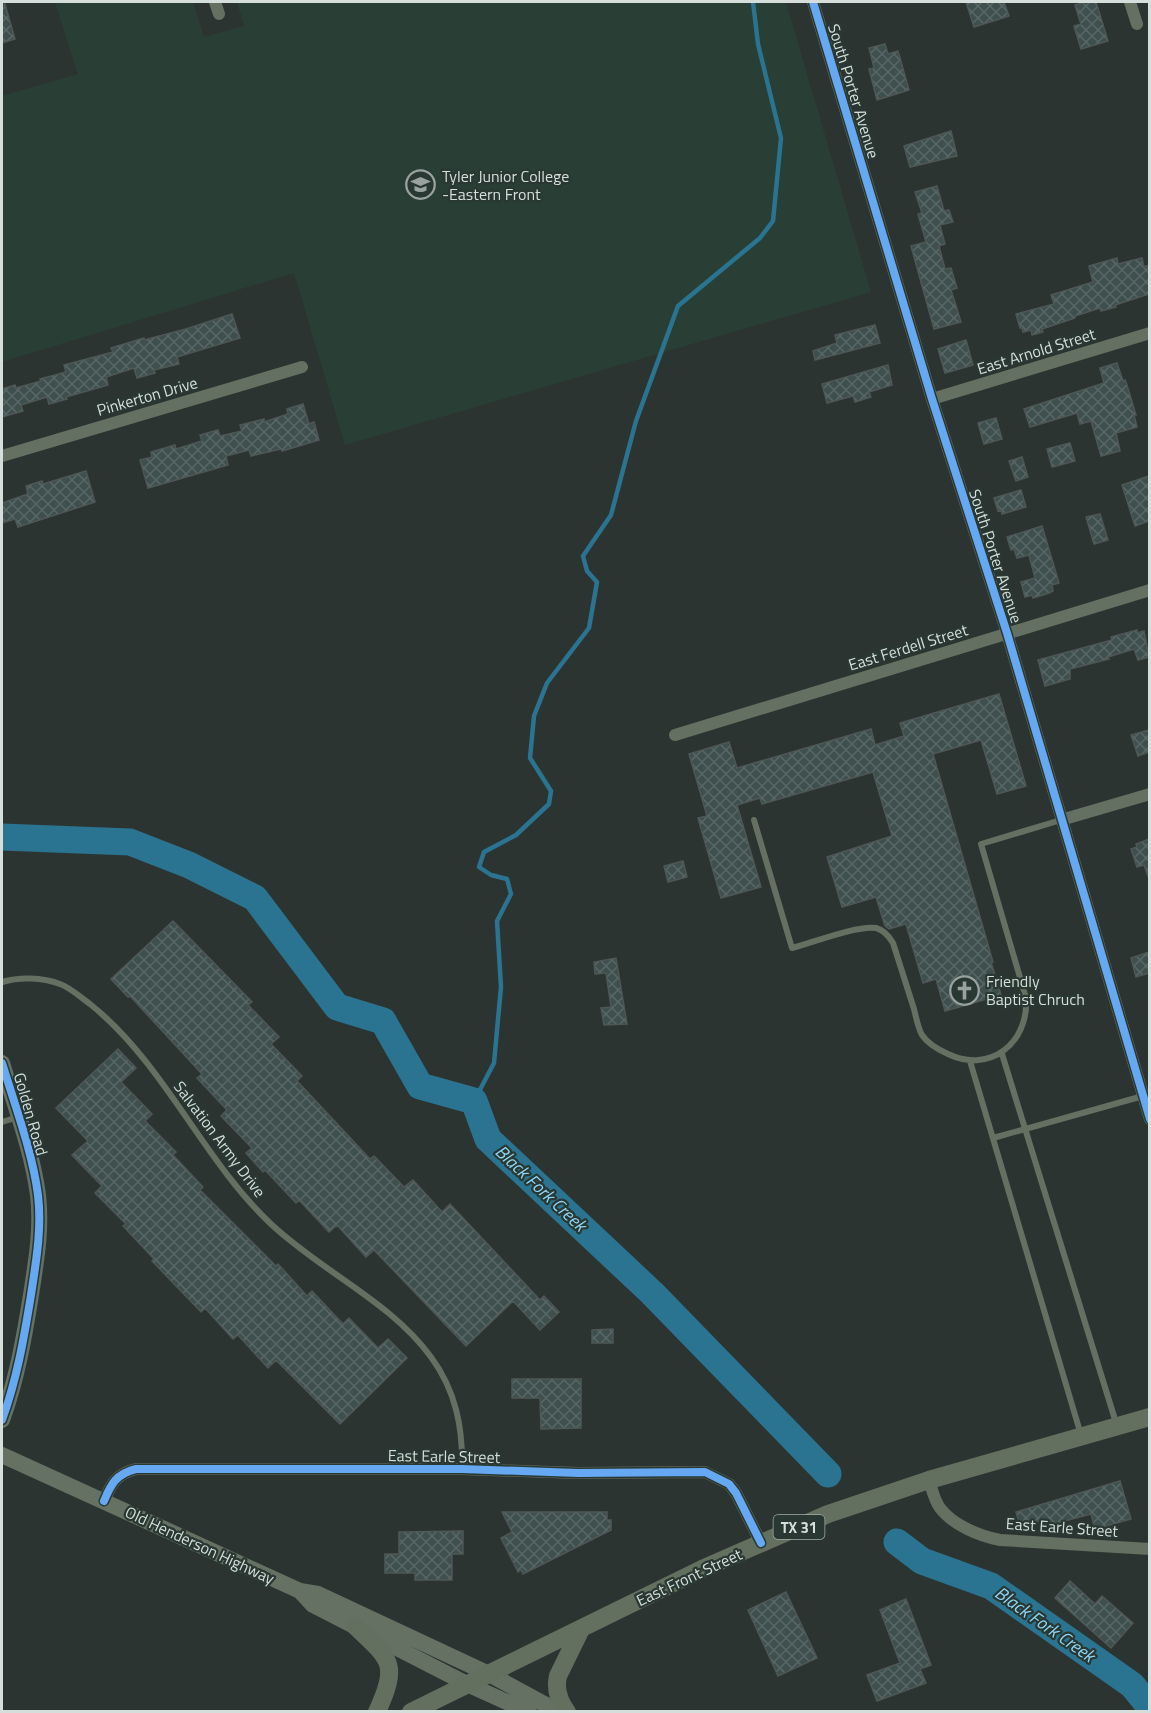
<svg xmlns="http://www.w3.org/2000/svg" width="1151" height="1713" viewBox="0 0 1151 1713" font-family="'Titillium Web',sans-serif">
<defs>
<pattern id="building-cross-hatch" width="8" height="8" patternUnits="userSpaceOnUse" patternTransform="scale(1.5)"><rect width="8" height="8" fill="#3e4f4d"/><path d="M0 0l8 8M0 8l8-8" fill="none" stroke="#596866"/></pattern>
</defs>
<rect width="100%" height="100%" fill="#2c3431"/>
<path fill="#293e35" d="M55,2h138l11,35 40,-11 -7,-24h549l85,290 -526,153 -51,-172 -292,89v-266l76,-22z"/>
<g fill="none" stroke-linecap="round" stroke-linejoin="round">
<path stroke="#2a7491" stroke-width="4.5" d="M474,1101l20,-38 7,-76 -4,-66 14,-27 -4,-15 -16,-4 -12,-8 5,-15 32,-17 33,-31 2,-13 -21,-33 4,-42 13,-33 42,-55 8,-46 -10,-11 -4,-15 28,-41 25,-94 42,-115 82,-68 13,-17 8,-83 -23,-94 -5,-42"/>
<path stroke="#2a7491" stroke-width="27" d="M2,837l128,5 59,23 66,33 82,109 46,14 37,65 54,15 14,38 164,154 176,181
M897,1542l25,19 69,25 141,99 18,22"/>
</g>
<path fill="url(#building-cross-hatch)" stroke="#4f5756" stroke-width="1.5" d="M966,2h38l5,14 -35,11z
M1086,2h10l12,39 -27,8 -7,-23 7,-2 -6,-19z
M5,4l10,35 -13,4v-38z
M885,44l3,10 10,-3 11,39 -32,10 -8,-31 5,-1 -5,-20z
M951,131l6,25 -47,11 -6,-21z
M937,186l7,25 5,-1 4,12 -13,3 5,19 -6,2 6,23 6,-1 6,20 -6,2 10,32 -27,7 -23,-83 15,-4 -8,-28 4,-1 -7,-21z
M1117,258l1,6 24,-6 2,9 5,-2v29l-34,11 1,2 -15,4 -1,-3 -25,8v2l-33,11 1,3 -11,3 -1,-5 -8,2 -1,-4h-2l-4,-14 38,-10 -3,-9 42,-13 -4,-16z
M232,314l8,24 -63,19 2,7 -25,6 1,3 -18,5 -3,-10 -28,9 2,8 -42,12 1,2 -18,5 -2,-7 -26,8 2,6 -21,6v-28l13,-4 1,3 25,-7 -1,-2 26,-7 -2,-7 49,-13 -2,-4 33,-10v2l42,-11z
M875,325l5,18 -65,17 -2,-9 24,-8 -2,-8z
M966,340l7,25 -28,8 -7,-24z
M1117,363l6,18 2,-1 2,5 9,30h-2l3,12 -21,6 4,18 -19,5 -10,-35 -11,3 -3,-11 -47,14 -6,-18 80,-26 -4,-15z
M888,365l4,20 -23,7 2,5 -16,5 -2,-6 -26,7 -5,-19z
M303,404l6,20 5,-2 5,18 -37,11 -1,-2 -30,7 -2,-6 -23,6 2,9 -80,23 -8,-28 12,-3 -1,-5 24,-7 1,4 26,-8 -2,-6 18,-5 2,6 22,-5 -2,-6 24,-6v3l24,-8 -1,-5z
M996,418l6,21 -18,5 -6,-21z
M1070,443l5,18 -23,6 -5,-18z
M1022,457l6,20 -12,4 -7,-20z
M86,471l9,31 -77,25 -3,-8 -13,4v-20l26,-9 -2,-8 16,-5 1,3z
M1149,476v45l-14,5 -13,-41z
M1021,490l5,17 -24,7 -1,-4 -3,1 -4,-13z
M1100,514l8,26 -14,4 -8,-27z
M1042,526l17,57 -7,2 1,6 -4,2 -16,5 -1,-3 -7,2 -4,-15 14,-4 -6,-23 -12,3 -3,-9 -3,1 -4,-13z
M1137,630v3l7,-2 5,26 -11,3 -4,-11 -26,8 1,2 -39,10v10l-25,7 -7,-26 74,-20 -1,-3z
M999,694l27,92 -29,8 -16,-54 -48,14 60,208h-2l10,33 -56,16 -9,-32 -13,4 -17,-59 -17,5 -4,-3 -9,-29 -34,10 -15,-50 65,-21 -19,-64 -111,32 -2,-6 -23,7 24,82 -40,11 -23,-80 9,-2 -18,-62 40,-12 8,26 134,-39 4,16 29,-9 -4,-13z
M1149,730v22l-11,4 -7,-21z
M1149,839v37h-1l-4,-11 -7,2 -6,-18 6,-2 -1,-3z
M683,861l4,16 -19,5 -4,-16z
M173,921l79,81 -4,3 31,32 -8,7 31,32 -5,5 73,78 4,-3 30,31 9,-7 29,32 8,-8 90,96 4,-4 15,16 -19,18 -27,-29 -47,45 -92,-96 -8,7 -29,-32 -8,7 -30,-32 -3,3 -31,-33 -2,2 -17,-19 6,-5 -31,-32 6,-6 -30,-32 5,-4 -72,-78 -2,1 -17,-18z
M1149,952v21l-13,4 -5,-19z
M616,958l11,66 -23,1 -3,-17 10,-1 -5,-34 -11,1 -1,-12z
M118,1049l18,19 -15,14 31,32 -7,7 31,31 -3,3 30,32 -3,3 76,76 2,-2 29,32 5,-5 31,33 6,-6 29,30 10,-9 19,19 -67,66 -64,-64 -8,8 -30,-33 -5,4 -28,-31 -4,4 -49,-51 2,-2 -31,-33 3,-2 -31,-31 7,-7 -30,-31 16,-14 -32,-33z
M613,1329v14h-21v-13z
M512,1379h69v49l-40,1 -1,-31h-28z
M1120,1481l11,38 -36,10 -4,-15 -49,13 -2,-6 -20,5 -4,-14z
M502,1512h105v8h4v10l-88,44 -2,-4 -3,2 -17,-34 11,-6z
M463,1531v23h-11v26h-37v-7h-30v-19h14v-22z
M1070,1581l25,23 7,-8 31,27 -22,25 -56,-50z
M786,1592l31,66 -39,18 -30,-66z
M906,1599l25,66 -11,4 6,14 -49,18 -10,-26 33,-12 -20,-53z"/>
<g fill="none" stroke-linecap="round" stroke-linejoin="round">
<path stroke="#647061" stroke-width="6" d="M754,820l38,128c20,-5 65,-23 84,-20 8,2 13,8 17,15 7,22 14,44 21,66 2,8 4,19 8,26 6,9 17,15 26,19 42,20 81,-11 78,-56l-45,-154 80,-24
M2,982c17,-5 40,-5 58,2 11,4 20,13 30,20 75,60 112,155 181,220 51,48 119,77 160,133 25,34 32,71 31,112
M1002,1054l115,372
M970,1061l111,374
M2,1122l16,-5
M993,1138l150,-42"/>
<path stroke="#647061" stroke-width="12" d="M215,2l4,12
M813,2l119,397 75,234 143,486
M1130,2l7,22
M932,399l218,-66
M2,456l300,-89
M675,735l475,-145
M1061,820l89,-26
M929,1480c3,9 5,20 11,28 13,17 39,28 60,32l150,9
M104,1501c7,-17 12,-27 32,-32h326l116,4 127,-1 24,12 7,9 25,50"/>
<path stroke="#657163" stroke-width="16" d="M2,1063c13,43 30,87 36,132 4,34 -2,67 -7,100 -7,43 -14,84 -29,125
M2,1455l298,136 18,3 171,80 70,38
M300,1591l13,14 154,79 62,28"/>
<path stroke="#637060" stroke-width="18" d="M355,1626c36,34 44,37 22,86
M411,1712l291,-143 126,-55 101,-34 221,-63
M567,1712c-8,-11 -12,-24 -9,-36l23,-47"/>
<defs>
<path id="cycleway" d="M813,2l119,397 75,234 143,486
M2,1063c13,43 30,87 36,132 4,34 -2,67 -7,100 -7,43 -14,84 -29,125
M104,1501c7,-17 12,-27 32,-32h326l116,4 127,-1 24,12 7,9 25,50"/>
</defs>
<use href="#cycleway" stroke="#293832" stroke-width="11"/>
<use href="#cycleway" stroke="#66a8f1" stroke-width="8"/>
</g>
<defs>
<symbol id="university-ring" viewBox="-11 -11 22 22"><circle r="9.5" fill="#293832" stroke="#9aa29f" stroke-width="1.5"/><path d="M0-5L7-2L0 1L-7-2ZM-4 1L0 2.5L4 1V4Q0 6-4 4Z" fill="#9aa29f"/></symbol>
<symbol id="church-ring" viewBox="-11 -11 22 22"><circle r="9.5" fill="#293832" stroke="#9aa29f" stroke-width="1.5"/><path d="M-1.2-6h2.4v3.5h3.3v2.4h-3.3V6h-2.4V-.1h-3.3v-2.4h3.3Z" fill="#9aa29f"/></symbol>
</defs>
<g fill-rule="evenodd">
<use href="#university-ring" x="404" y="168" width="33" height="33"/>
<use href="#church-ring" x="948" y="974" width="33" height="33"/>
</g>
<g text-anchor="middle" dominant-baseline="central" stroke-width="4.5" stroke-linejoin="round" paint-order="stroke">
<rect fill="#293832" stroke="#a1aca8" stroke-width="1.5" x="773.5" y="1515" width="51" height="24" rx="4.5"/>
<g font-size="15" font-weight="bold" fill="#d5deda">
<text x="799" y="1527">TX 31</text>
</g>
<g font-size="16" fill="#d5deda" stroke="#293832">
<text transform="translate(854 91) rotate(73)">South Porter Avenue</text>
<text transform="translate(1036 351) rotate(-17)">East Arnold Street</text>
<text transform="translate(147 396) rotate(-16)">Pinkerton Drive</text>
<text transform="translate(996 556) rotate(72)">South Porter Avenue</text>
<text transform="translate(908 647) rotate(-17)">East Ferdell Street</text>
<text transform="translate(31 1114) rotate(74)">Golden Road</text>
<text transform="translate(220 1139) rotate(53)">Salvation Army Drive</text>
<text transform="translate(444 1456) rotate(1)">East Earle Street</text>
<text transform="translate(1062 1527) rotate(4)">East Earle Street</text>
<text transform="translate(200 1545) rotate(25)">Old Henderson Highway</text>
<text transform="translate(689 1577) rotate(-25)">East Front Street</text>
</g>
<g font-size="16" fill="#d5deda" stroke="#293832" text-anchor="start">
<text x="442" y="176">Tyler Junior College<tspan x="442" dy="18">-Eastern Front</tspan></text>
<text x="986" y="981">Friendly<tspan x="986" dy="18">Baptist Chruch</tspan></text>
</g>
<g font-size="18" font-style="italic" fill="#8ed6f8" stroke="#293832">
<text transform="translate(541 1188) rotate(43)">Black Fork Creek</text>
<text transform="translate(1045 1624) rotate(35)">Black Fork Creek</text>
</g>
</g>
<rect width="1151" height="1713" fill="none" stroke="#d5deda" stroke-width="6"/>
</svg>
